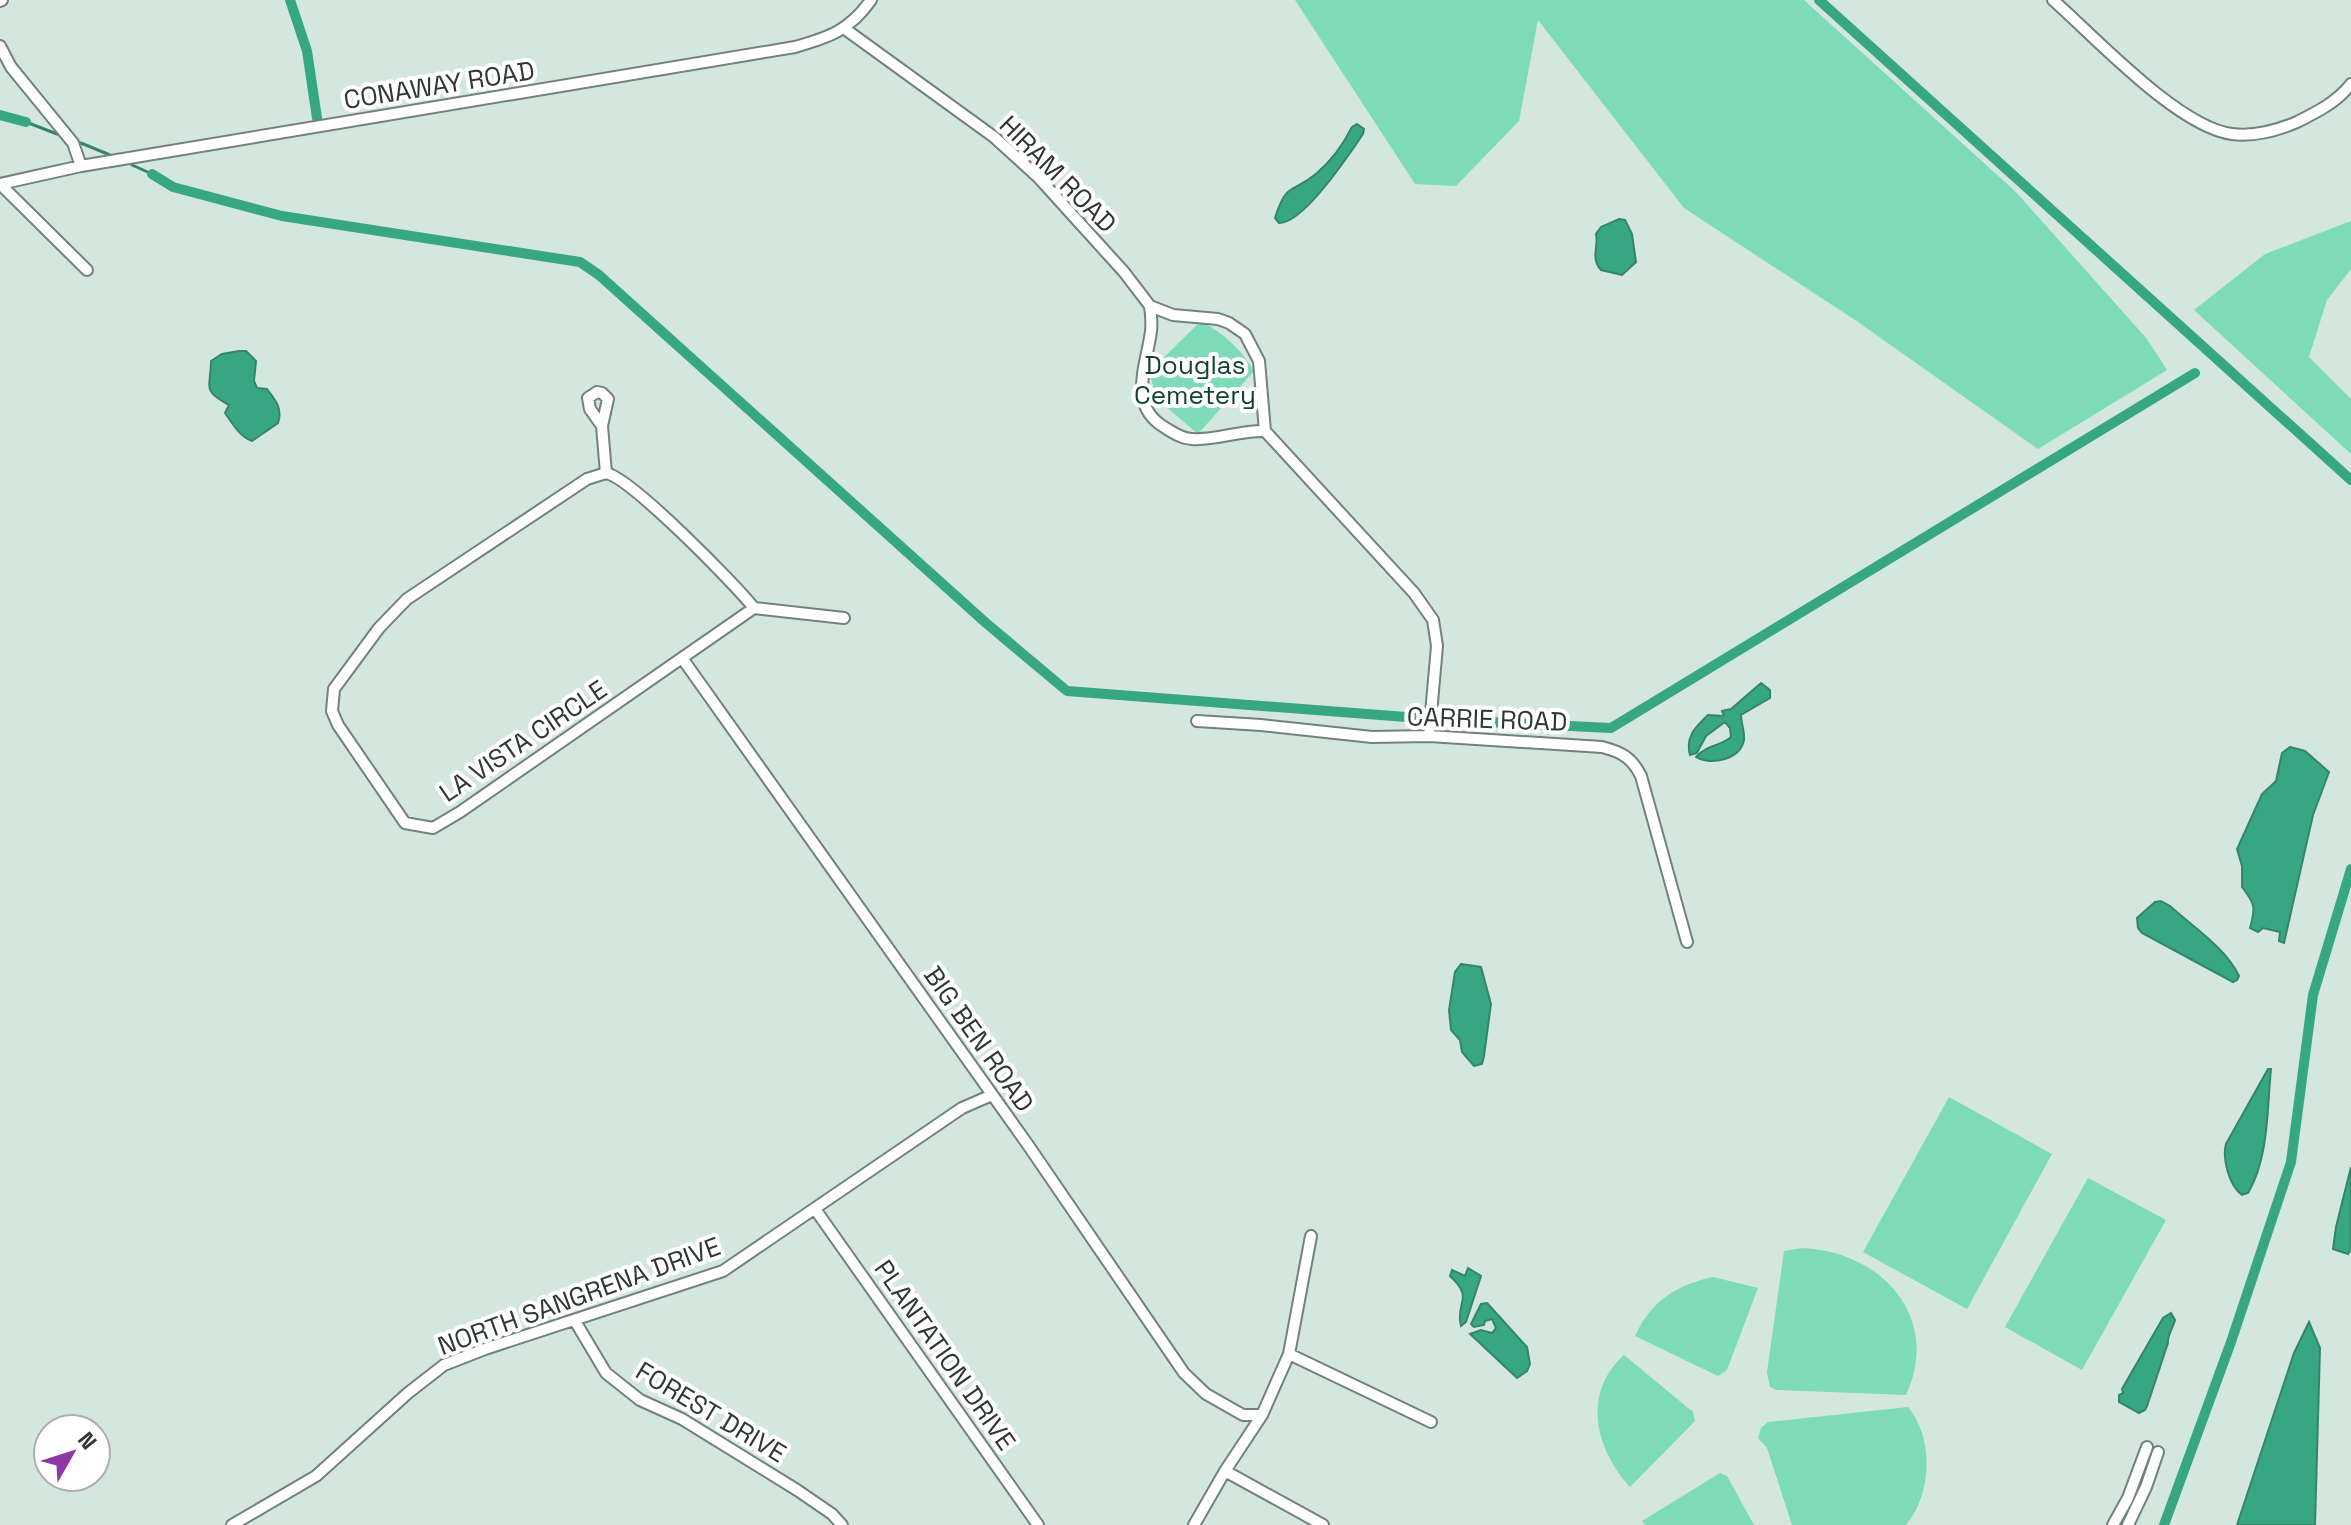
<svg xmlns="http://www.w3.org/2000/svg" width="2351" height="1525" viewBox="0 0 2351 1525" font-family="'Space Grotesk',sans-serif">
<rect width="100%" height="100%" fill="#d4e7df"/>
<path fill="#7ddbb8" d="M1295,0h509l212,192 131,147 20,31 -129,79 -180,-127 -174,-114 -146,-188 -19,101 -63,65 -41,-2z
M2351,221v48l-24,31 -18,57 42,42v55l-157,-144 71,-56z
M1201,321c23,13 39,27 53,50l-56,63 -41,-35 -8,-27z
M1949,1097l103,57 -85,155 -104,-57z
M2088,1178l78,42 -84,150 -77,-43z
M1802,1248c79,3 140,69 104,147l-129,-5 -7,-3 -3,-15 17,-121z
M1713,1277l45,11 -31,82 -9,6 -83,-40c16,-35 41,-51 78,-59z
M1624,1355l69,57 2,9 -65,66c-34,-37 -49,-93 -6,-132z
M1908,1407c26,30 24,88 -2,118h-114l-25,-77 -9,-10 3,-10 7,-6z
M1720,1473l7,3 27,49h-109l-3,-4z"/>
<path fill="#37a783" stroke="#35856b" stroke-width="2" d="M1357,124l7,5 -1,5c-14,21 -60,90 -84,89l-4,-5c12,-38 18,-24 42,-45 14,-12 27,-30 35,-46z
M1619,219l6,1 7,14 4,28 -14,13 -21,-5c-11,-12 -2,-24 -5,-36l5,-7z
M239,351h7l10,10 -2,20 3,7 10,1c8,10 16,20 11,34l-26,18c-12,-4 -20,-18 -27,-28l4,-8c-28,-15 -18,-17 -18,-44l11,-7z
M1761,683l9,7v8l-29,17c0,8 4,17 3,25 -4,20 -34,26 -48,17 13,-14 24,-10 35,-20l-1,-9 -5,-6 -19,14 -9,17 -7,2c-5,-19 6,-28 18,-40l16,1 -2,-5 9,-2z
M2290,747l15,4 24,21 -16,43 -29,128 -5,-2 1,-9 -17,-4 -5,4 -8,-4c6,-21 5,-24 -8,-41v-21l-5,-17 25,-55 14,-13 6,-28z
M2161,901l9,5c23,21 56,42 69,70l-2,4 -4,2 -91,-49 -4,-5 -1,-10 18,-16z
M1461,964l20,3 10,37 -7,52 -2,8 -8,2 -12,-14 -2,-12 -9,-10 -2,-20 6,-38z
M2268,1069h3c-4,39 -2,89 -23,124l-6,2c-13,-10 -20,-36 -16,-51z
M2351,1167v82l-3,5 -15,-5 3,-22z
M1468,1268l13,8 -15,46 -5,4c-6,-25 14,-27 -11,-50l2,-6 13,6z
M1487,1303l40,44 3,17 -3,7 -10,7 -47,-44 11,-4 11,3 4,-5 -4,-9 -7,2 -1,4 -10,2 -3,-3 10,-20z
M2171,1313l4,7c-2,8 -8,16 -7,23l-21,63 -2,4 -6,3 -20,-11v-7l4,-2 -1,-4 41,-71z
M2309,1322l11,26 -5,177h-78l57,-172z"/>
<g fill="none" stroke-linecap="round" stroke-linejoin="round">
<path stroke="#35856b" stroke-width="3" d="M26,122l31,12
M81,143l29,12
M132,165l20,9
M1419,718l4,1
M1439,720h7"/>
<path stroke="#37a783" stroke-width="10" d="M290,0l17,51 10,67
M1819,0l532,480
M0,115l26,7
M152,174l21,13 109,29 298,46 19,13 387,348 81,68 352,27
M1446,720l165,8 584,-355
M2164,1525l67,-183 60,-180 22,-167 38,-126"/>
<defs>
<path id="street" d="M2053,0c42,37 125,127 179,134 23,3 44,-3 65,-12 20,-10 40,-20 54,-38
M0,1l2,-1
M845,29l149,108 44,40 86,95 26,34 23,9 45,4 11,4 16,11 14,27 6,70 149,162 19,27 4,26 -8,90
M0,46l11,21 62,76 8,23
M0,184l81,-18 714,-119c35,-10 55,-17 76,-47
M0,184l87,86
M1150,306c1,8 2,17 1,25 -4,33 -24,74 13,96 8,5 18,12 28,12 23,2 48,-9 73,-8
M602,426l-12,-17 -2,-11 9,-6 5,1 6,6 -6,27 4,47
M606,473c25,5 128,110 148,135l-294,204 -27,16 -28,-5 -67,-98 -6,-14 2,-22 45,-61 28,-29 180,-120z
M754,608l90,10
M682,658l346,487 156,228 22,21 37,21h19
M1197,721l64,4 111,12 57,-1 173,11c20,5 30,11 39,29l46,166
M815,1209l223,316
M575,1321l31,52 34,27 42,19 115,71 35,24 10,11
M1289,1354l142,68
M1225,1471l98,54
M232,1525l84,-49 92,-83 36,-28 41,-16 238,-78 239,-163 30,-13
M1194,1525l31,-54 37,-56 27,-61 22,-118
M2113,1525l15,-27 19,-51
M2128,1525l18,-38 12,-35"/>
</defs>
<use href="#street" stroke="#72827b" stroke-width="14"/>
<use href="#street" stroke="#fff" stroke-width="10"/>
</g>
<g text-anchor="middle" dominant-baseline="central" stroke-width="8" stroke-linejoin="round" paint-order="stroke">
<g font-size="26" fill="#2f3633" stroke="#fff">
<text transform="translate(439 85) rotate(-9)">CONAWAY ROAD</text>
<text transform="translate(1058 174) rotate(45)">HIRAM ROAD</text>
<text transform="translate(1487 719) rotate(2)">CARRIE ROAD</text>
<text transform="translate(523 741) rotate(-34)">LA VISTA CIRCLE</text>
<text transform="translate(979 1039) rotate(55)">BIG BEN ROAD</text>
<text transform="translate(579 1296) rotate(-20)">NORTH SANGRENA DRIVE</text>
<text transform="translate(945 1355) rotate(55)">PLANTATION DRIVE</text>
<text transform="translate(711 1412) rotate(31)">FOREST DRIVE</text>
</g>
<g font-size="26" fill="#124132" stroke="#fff">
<text x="1195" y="365">Douglas<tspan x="1195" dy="30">Cemetery</tspan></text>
</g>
</g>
<g transform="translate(72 1453) rotate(51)"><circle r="38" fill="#ffffff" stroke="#acafad" stroke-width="2"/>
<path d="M0-6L14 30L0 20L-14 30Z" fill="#8e38a6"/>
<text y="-12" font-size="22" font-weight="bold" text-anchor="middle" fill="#2f3633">N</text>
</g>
</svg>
